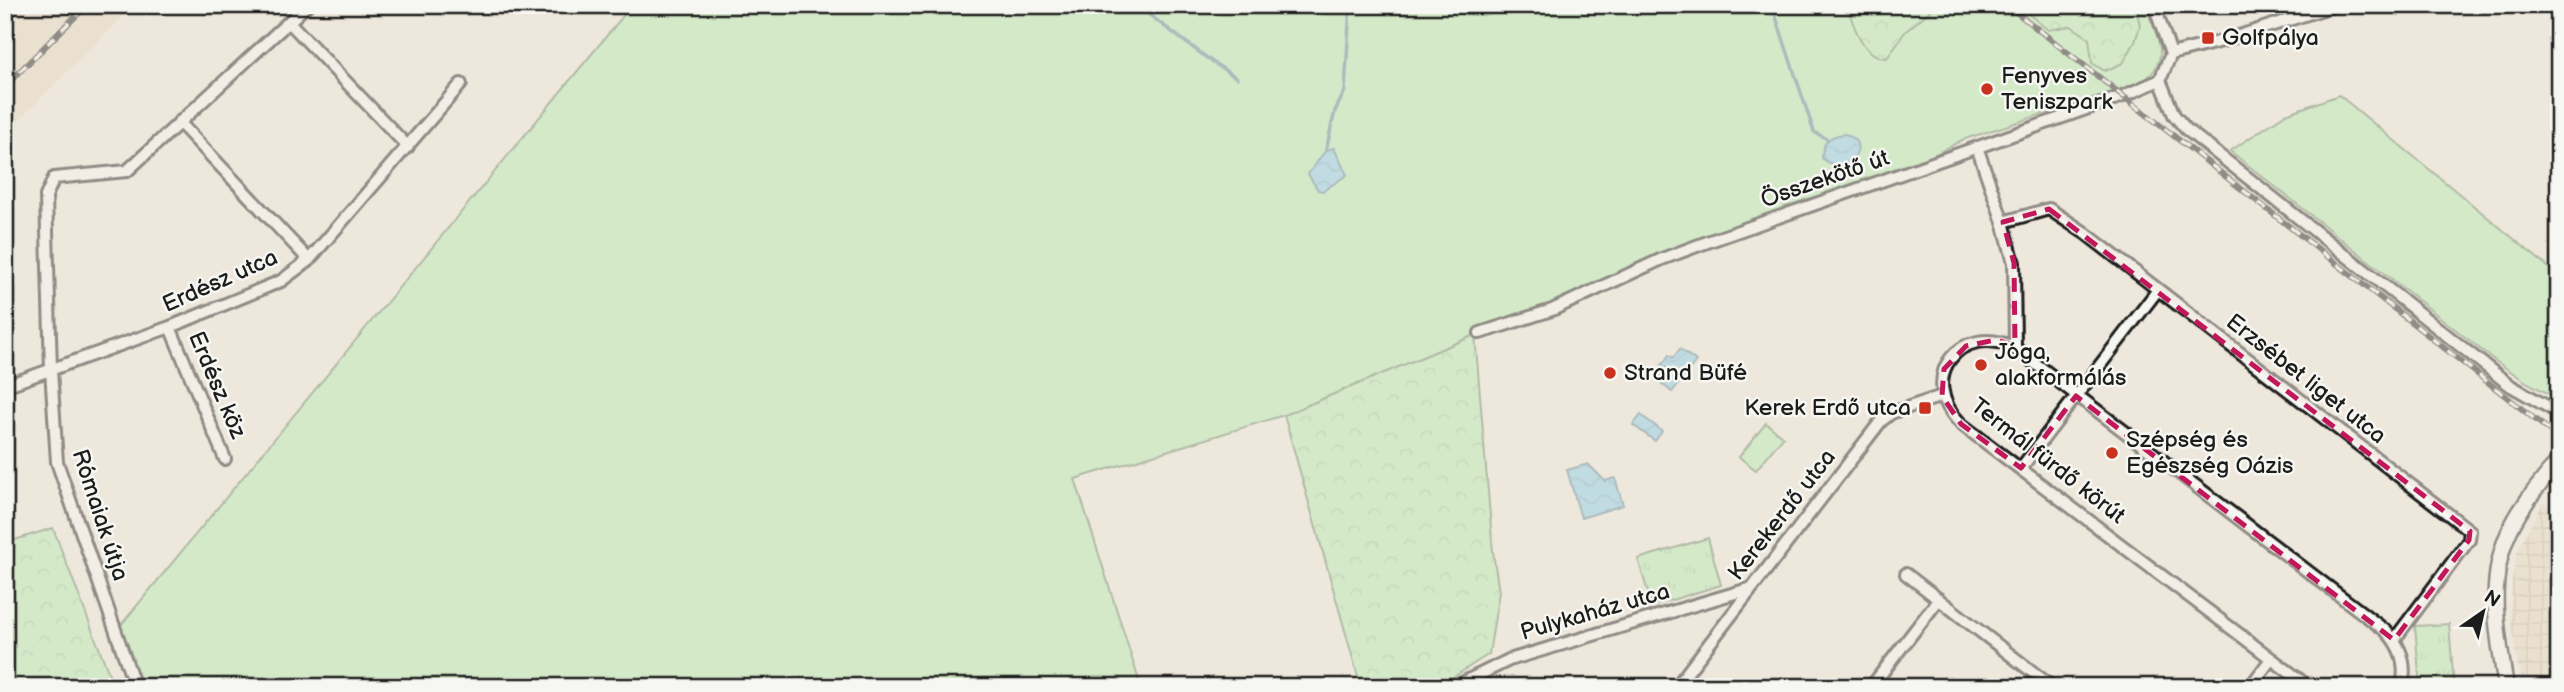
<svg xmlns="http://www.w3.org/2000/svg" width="2564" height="692" viewBox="0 0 2564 692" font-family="'Balsamiq Sans',sans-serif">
<defs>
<pattern id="industrial-grid" width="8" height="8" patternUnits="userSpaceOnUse" patternTransform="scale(1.75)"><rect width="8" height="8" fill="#e4d8c1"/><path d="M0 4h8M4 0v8" fill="none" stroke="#c3b9a5"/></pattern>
<pattern id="forest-crowns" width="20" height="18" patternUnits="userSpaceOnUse" patternTransform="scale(1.75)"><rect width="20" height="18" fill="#b3ecb0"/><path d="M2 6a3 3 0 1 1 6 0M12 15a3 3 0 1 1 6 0" fill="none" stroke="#99ca97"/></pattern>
<pattern id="park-tufts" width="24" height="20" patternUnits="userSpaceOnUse" patternTransform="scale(1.75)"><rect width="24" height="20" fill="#b3ecb0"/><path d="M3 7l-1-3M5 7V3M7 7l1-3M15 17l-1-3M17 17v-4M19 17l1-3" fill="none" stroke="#99ca97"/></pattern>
<pattern id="water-waves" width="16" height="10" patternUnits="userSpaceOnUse" patternTransform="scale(1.75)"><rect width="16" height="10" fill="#88cce9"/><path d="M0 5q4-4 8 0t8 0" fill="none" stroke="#75afc7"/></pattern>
</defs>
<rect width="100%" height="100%" fill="#eee8dc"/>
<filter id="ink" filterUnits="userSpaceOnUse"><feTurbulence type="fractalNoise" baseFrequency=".0143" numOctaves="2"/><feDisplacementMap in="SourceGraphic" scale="14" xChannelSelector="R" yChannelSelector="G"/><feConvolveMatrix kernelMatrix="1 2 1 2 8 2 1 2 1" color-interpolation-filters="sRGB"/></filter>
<g filter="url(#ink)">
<path fill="#e4d8c1" d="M5,5h130l-130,129z"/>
<path fill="url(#industrial-grid)" d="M2543,503l16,1v183h-38l-11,-71 2,-36 6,-32z"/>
<path fill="#b3ecb0" stroke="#688466" stroke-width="2" d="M632,5h1513c11,30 29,54 -3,77l-180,58 -74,40 -92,30 -244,100 -72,23 -196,82 -209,64 66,208h-1006l-19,-56z
M2339,95l220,181v123l-33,-17 -32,-22 -264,-209 56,-37z
M1766,423l17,14 -27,33 -17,-13z"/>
<path fill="url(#forest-crowns)" stroke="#688466" stroke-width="2" d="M1847,5h90l-32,27 -18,26c-24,0 -34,-33 -40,-53z
M2018,5h117l5,20 -5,17 -12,21 -18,8 -13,-8 -3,-25 -18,-12 -23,4z
M1475,335l18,217 6,40 -10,62 -51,33h-77l-77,-272z
M53,528l61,159h-109v-144z"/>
<path fill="url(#park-tufts)" stroke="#688466" stroke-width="2" d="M1708,538l13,47 -69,21 -14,-47z
M2449,624l5,63h-34l-5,-61z"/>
<path fill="url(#water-waves)" stroke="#5d8697" stroke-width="2" d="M1845,134c30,10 0,45 -23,24 0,-16 7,-23 23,-24z
M1334,148l13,27 -24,16 -5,-1 -10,-16 18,-24z
M1680,349l16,12 -24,31 -15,-12 9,-12 -4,-3 7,-10 4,3z
M1641,415l21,16 -7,10 -22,-16z
M1588,464l17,17 10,-3 8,27 -42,13 -14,-48z"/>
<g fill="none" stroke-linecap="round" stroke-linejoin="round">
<path stroke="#5d8697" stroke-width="3.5" d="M1136,5l75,56 26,17
M1659,5v1
M1772,5l42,127 13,7
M1326,150l9,-39 10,-20 5,-86"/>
<defs>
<path id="street" d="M2154,5l17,49
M289,22l119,125
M2171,54l55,-14 110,-35
M2160,80l14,35 12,14 325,257 48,27
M179,122l130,138
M1977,147l26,75 11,41 1,85
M2003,222l46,-13 36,24 385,298 -1,9 -75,100
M170,327l55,132
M1480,333l72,-23 110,-51 48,-18 413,-145 37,-16 11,-26
M5,386l165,-59 111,-46 28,-21 152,-176
M2021,468l136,-177
M1906,574l146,113
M135,687l-78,-225 -6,-92 -5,-174 8,-18 73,-7 180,-166
M1454,687l55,-27 243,-72
M1676,687l205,-266 10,-8 51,-17
M1871,687l68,-88
M2250,687l21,-28
M2309,687l-348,-263c-46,-46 0,-103 54,-76l371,283c16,16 21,34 16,56"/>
<path id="secondary" d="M2506,687c-8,-52 -20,-105 3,-155 12,-27 32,-49 50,-72"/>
</defs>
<use href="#street" stroke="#1c1c1c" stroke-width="16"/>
<use href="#secondary" stroke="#1c1c1c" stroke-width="19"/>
<use href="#street" stroke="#f6f6f2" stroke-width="10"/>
<use href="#secondary" stroke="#f6f6f2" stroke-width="14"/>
<defs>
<path id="rail" d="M2007,5l552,433
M5,86l82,-81"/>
</defs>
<use href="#rail" stroke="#1c1c1c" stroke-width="6"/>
<use href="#rail" stroke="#f6f6f2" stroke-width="3.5" stroke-dasharray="10" stroke-linecap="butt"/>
</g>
</g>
<path d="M0 0H2564V692H0ZM2049,209l421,322 -1,9 -75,100 -318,-244 -55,72 -60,-44 -19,-28 2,-27 22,-23 29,-6 20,5 -1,-82 -11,-41z" fill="#eee8dc" fill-opacity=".55" fill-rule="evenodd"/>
<path fill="none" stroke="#c2185b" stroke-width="5" stroke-dasharray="14 9" stroke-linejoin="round" d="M2049,209l421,322 -1,9 -75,100 -318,-244 -55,72 -60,-44 -19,-28 2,-27 22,-23 29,-6 20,5 -1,-82 -11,-41z"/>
<g fill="#c8321e" stroke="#f6f6f2" stroke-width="2.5">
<rect x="2201" y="31" width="14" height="14" rx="3.5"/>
<circle cx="1987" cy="89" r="7"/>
<circle cx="1981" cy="365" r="7"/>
<circle cx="1610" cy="373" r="7"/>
<rect x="1918" y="401" width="14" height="14" rx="3.5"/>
<circle cx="2112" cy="453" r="7"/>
</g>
<g text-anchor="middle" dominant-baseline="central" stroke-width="5" stroke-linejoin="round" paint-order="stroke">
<g font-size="23" fill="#1c1c1c" stroke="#f6f6f2" text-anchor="start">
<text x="2222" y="38">Golfpálya</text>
<text x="2001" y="76">Fenyves<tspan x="2001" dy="26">Teniszpark</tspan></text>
<text x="1995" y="352">Jóga,<tspan x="1995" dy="26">alakformálás</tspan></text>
<text x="1624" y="373">Strand Büfé</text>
<text x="1911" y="408" text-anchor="end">Kerek Erdő utca</text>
<text x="2126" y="440">Szépség és<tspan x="2126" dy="26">Egészség Oázis</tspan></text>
</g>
<g font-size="23" fill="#1c1c1c" stroke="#f6f6f2">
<text transform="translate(1825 179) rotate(-19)">Összekötő út</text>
<text transform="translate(220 281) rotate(-24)">Erdész utca</text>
<text transform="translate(2306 379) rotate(38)">Erzsébet liget utca</text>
<text transform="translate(217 385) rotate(67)">Erdész köz</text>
<text transform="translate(2048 461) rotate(38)">Termál fürdő körút</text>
<text transform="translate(100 515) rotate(72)">Rómaiak útja</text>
<text transform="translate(1782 515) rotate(-52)">Kerekerdő utca</text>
<text transform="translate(1595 612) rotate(-16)">Pulykaház utca</text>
</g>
</g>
<rect width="2564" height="692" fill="none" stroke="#f6f6f2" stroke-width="28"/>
<rect x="14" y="14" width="2536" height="664" fill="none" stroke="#1c1c1c" stroke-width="2.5" filter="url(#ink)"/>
<g transform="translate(2483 612) rotate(34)" stroke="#f6f6f2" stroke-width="5" paint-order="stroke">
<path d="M0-5L12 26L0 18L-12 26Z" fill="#1c1c1c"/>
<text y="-10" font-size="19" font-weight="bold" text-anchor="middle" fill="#1c1c1c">N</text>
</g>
</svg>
